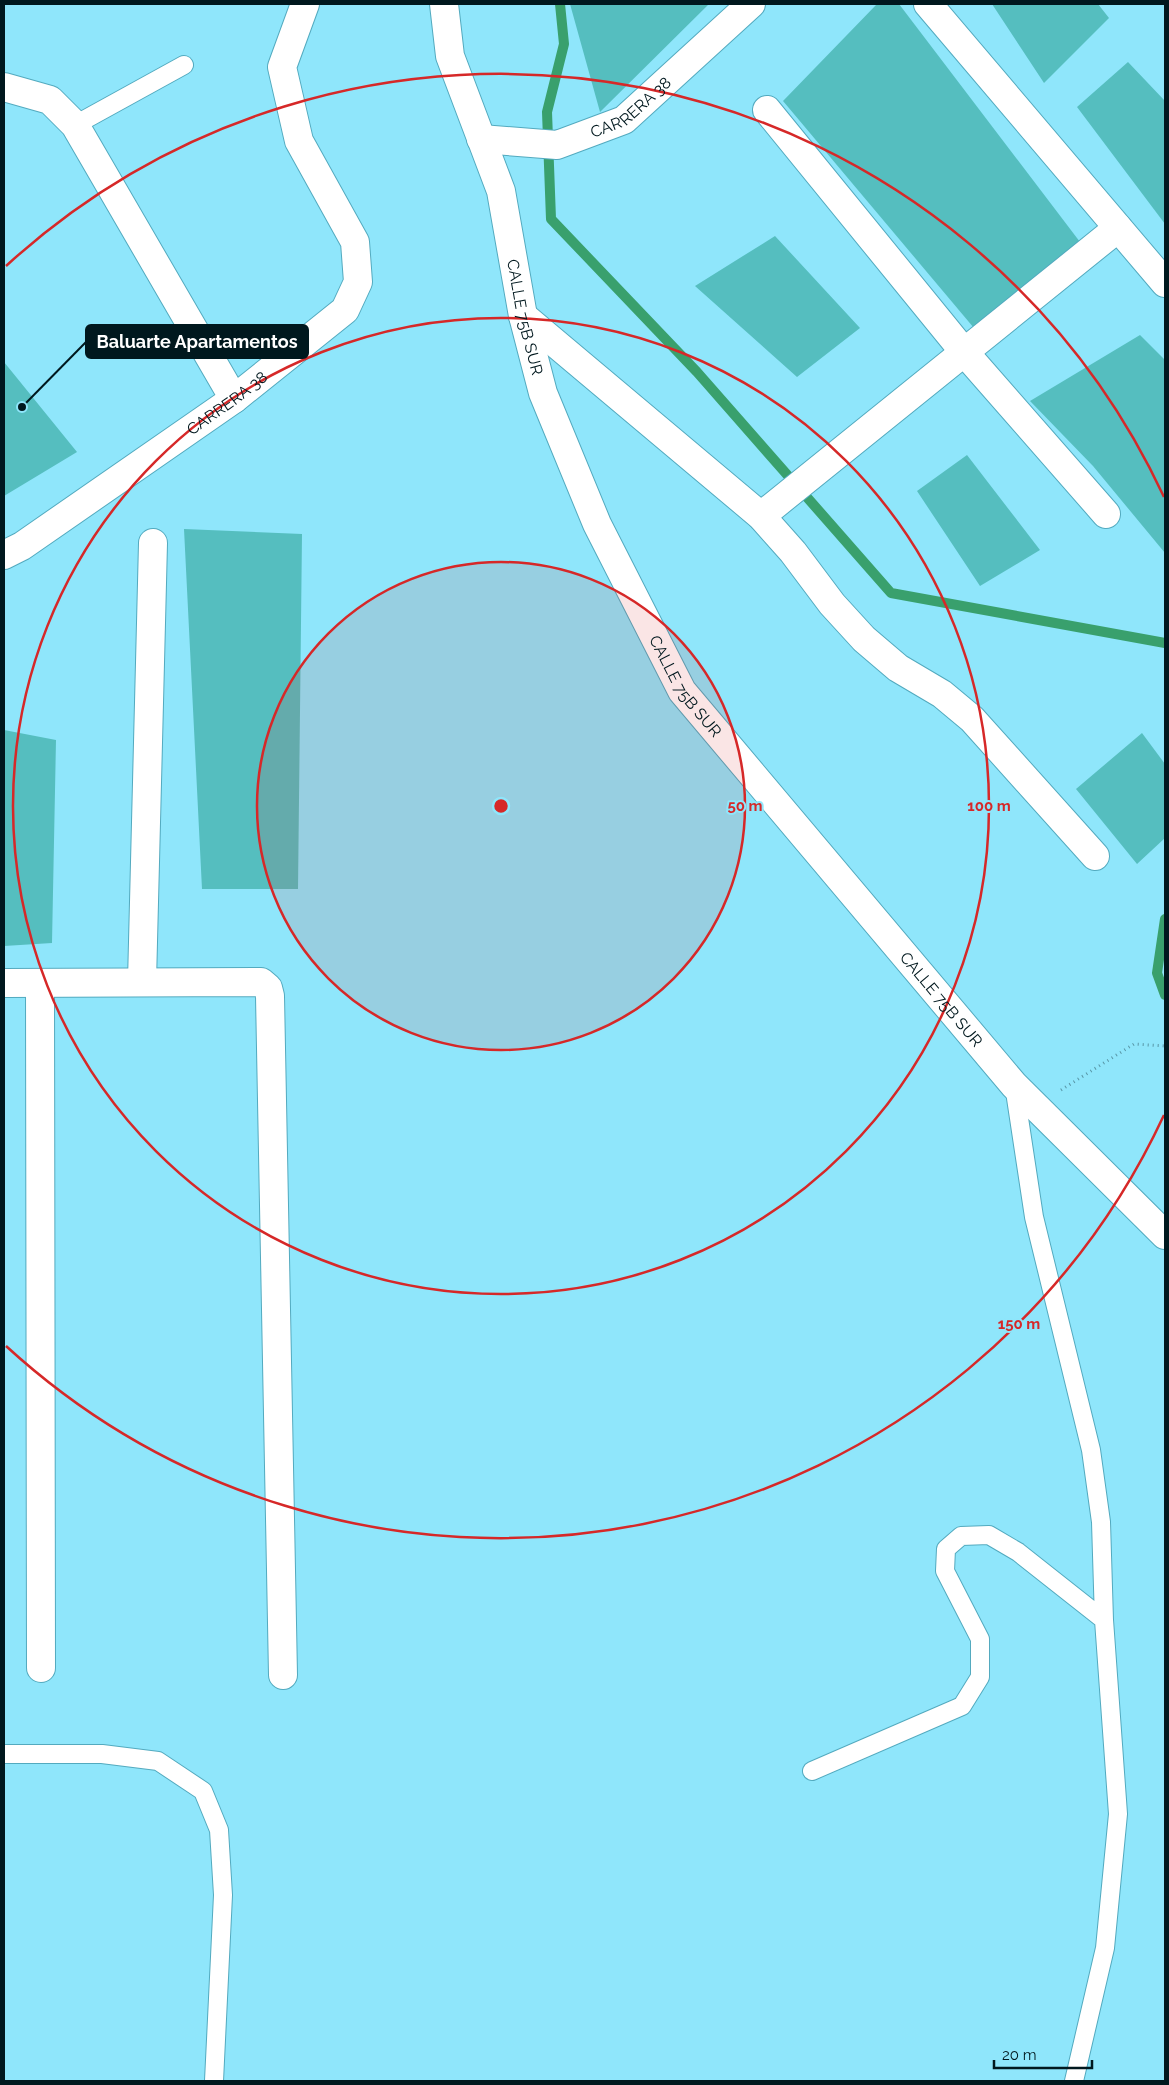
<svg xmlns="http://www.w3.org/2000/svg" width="1169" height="2085" viewBox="0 0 1169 2085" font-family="Raleway,sans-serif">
<rect width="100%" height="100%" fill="#8fe6fb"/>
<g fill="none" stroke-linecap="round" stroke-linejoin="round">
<path stroke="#39a06d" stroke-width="10" d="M560,4l4,40 -17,68 4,107 146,153 194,221 274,50
M1165,919l-8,54 8,22"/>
</g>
<path fill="#55bebf" d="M570,4h139l-109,108z
M877,4h22l181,238 -101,92 -196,-233z
M992,4h106l11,14 -65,65z
M1128,62l37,39v123l-88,-117z
M775,236l85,92 -63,49 -102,-91z
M1140,335l25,25v193l-72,-87 -63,-65z
M4,362l73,90 -73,44z
M967,455l73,95 -60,36 -63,-95z
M184,529l118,5 -4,355h-96z
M4,730l52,10 -4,203 -48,3z
M1142,733l23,31v74l-28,26 -61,-75z"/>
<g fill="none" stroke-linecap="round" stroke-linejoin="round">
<defs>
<path id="lane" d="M75,125l109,-60
M1014,1085l20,132 57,233 10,72 3,98 14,194 -13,134 -31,133
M4,1754h98l56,7 45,30 16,39 4,65 -9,186
M812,1771l150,-65 18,-29v-38l-35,-68 1,-22 15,-13 28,-1 29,17 86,68"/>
<g id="street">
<path id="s1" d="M444,4l6,52 51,135 22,125 20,77 54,131 85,167 332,394 151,150"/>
<path d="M928,4l237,279"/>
<path d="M4,87l46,13 25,25 159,274"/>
<path d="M767,110l198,243 141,161"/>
<path id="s2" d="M481,139l76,6 67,-25 127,-116"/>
<path d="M523,316l238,200 32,36 39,52 32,35 34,29 44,26 30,25 123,137"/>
<path d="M761,516l357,-288"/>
<path id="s3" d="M4,555l18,-9 212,-147 111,-89 13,-28 -3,-40 -56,-101 -17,-74 23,-63"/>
<path d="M142,982l11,-439"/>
<path d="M4,983l257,-1 7,6 2,8 13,679"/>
<path d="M40,984l1,684"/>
</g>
</defs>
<use href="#lane" stroke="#53aabf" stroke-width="20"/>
<use href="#street" stroke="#53aabf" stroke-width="30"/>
<path stroke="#5896a6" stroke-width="3" stroke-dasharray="1 4" stroke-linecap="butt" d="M1061,1090l73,-46 31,2"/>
<use href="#lane" stroke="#fff" stroke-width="18"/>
<use href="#street" stroke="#fff" stroke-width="28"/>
</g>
<circle cx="501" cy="806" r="244" fill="#d62828" fill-opacity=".12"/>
<g fill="none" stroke="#d62828" stroke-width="2.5">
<circle cx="501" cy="806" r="244"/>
<circle cx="501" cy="806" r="488"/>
<path d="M1164 1115A732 732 0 0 1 6 1346M6 266A732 732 0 0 1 1164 497"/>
</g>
<g text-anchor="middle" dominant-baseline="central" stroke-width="4" stroke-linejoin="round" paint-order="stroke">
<g font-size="16" fill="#00181e" stroke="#8fe6fb">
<text stroke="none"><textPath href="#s2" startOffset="160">CARRERA 38</textPath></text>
<text stroke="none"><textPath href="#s1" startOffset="325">CALLE 75B SUR</textPath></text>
<text stroke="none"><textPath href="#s3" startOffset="270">CARRERA 38</textPath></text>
<text stroke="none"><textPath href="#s1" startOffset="730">CALLE 75B SUR</textPath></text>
<text stroke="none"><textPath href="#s1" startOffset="1135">CALLE 75B SUR</textPath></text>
</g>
</g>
<circle cx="501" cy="806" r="8" fill="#d62828" stroke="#8fe6fb" stroke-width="2.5"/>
<g font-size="15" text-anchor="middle" font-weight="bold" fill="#d62828" stroke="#8fe6fb" stroke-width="4" stroke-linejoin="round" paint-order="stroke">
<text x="745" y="811">50 m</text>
<text x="989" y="811">100 m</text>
<text x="1019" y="1329">150 m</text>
</g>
<path fill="none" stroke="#00181e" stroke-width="2" d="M22 407L86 342"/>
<circle fill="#00181e" stroke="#8fe6fb" stroke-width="2" cx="22" cy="407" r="5"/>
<rect fill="#00181e" stroke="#00181e" stroke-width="2" x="86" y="325" width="222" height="33" rx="5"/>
<g font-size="18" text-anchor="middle" font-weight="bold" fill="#fff">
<text x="197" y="348">Baluarte Apartamentos</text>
</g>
<rect width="1169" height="2085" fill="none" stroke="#00181e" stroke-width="10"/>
<path d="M994 2060v8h98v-8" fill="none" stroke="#00181e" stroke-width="2.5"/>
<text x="1002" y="2060" font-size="15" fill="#00181e" stroke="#8fe6fb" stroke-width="4" paint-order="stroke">20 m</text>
</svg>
